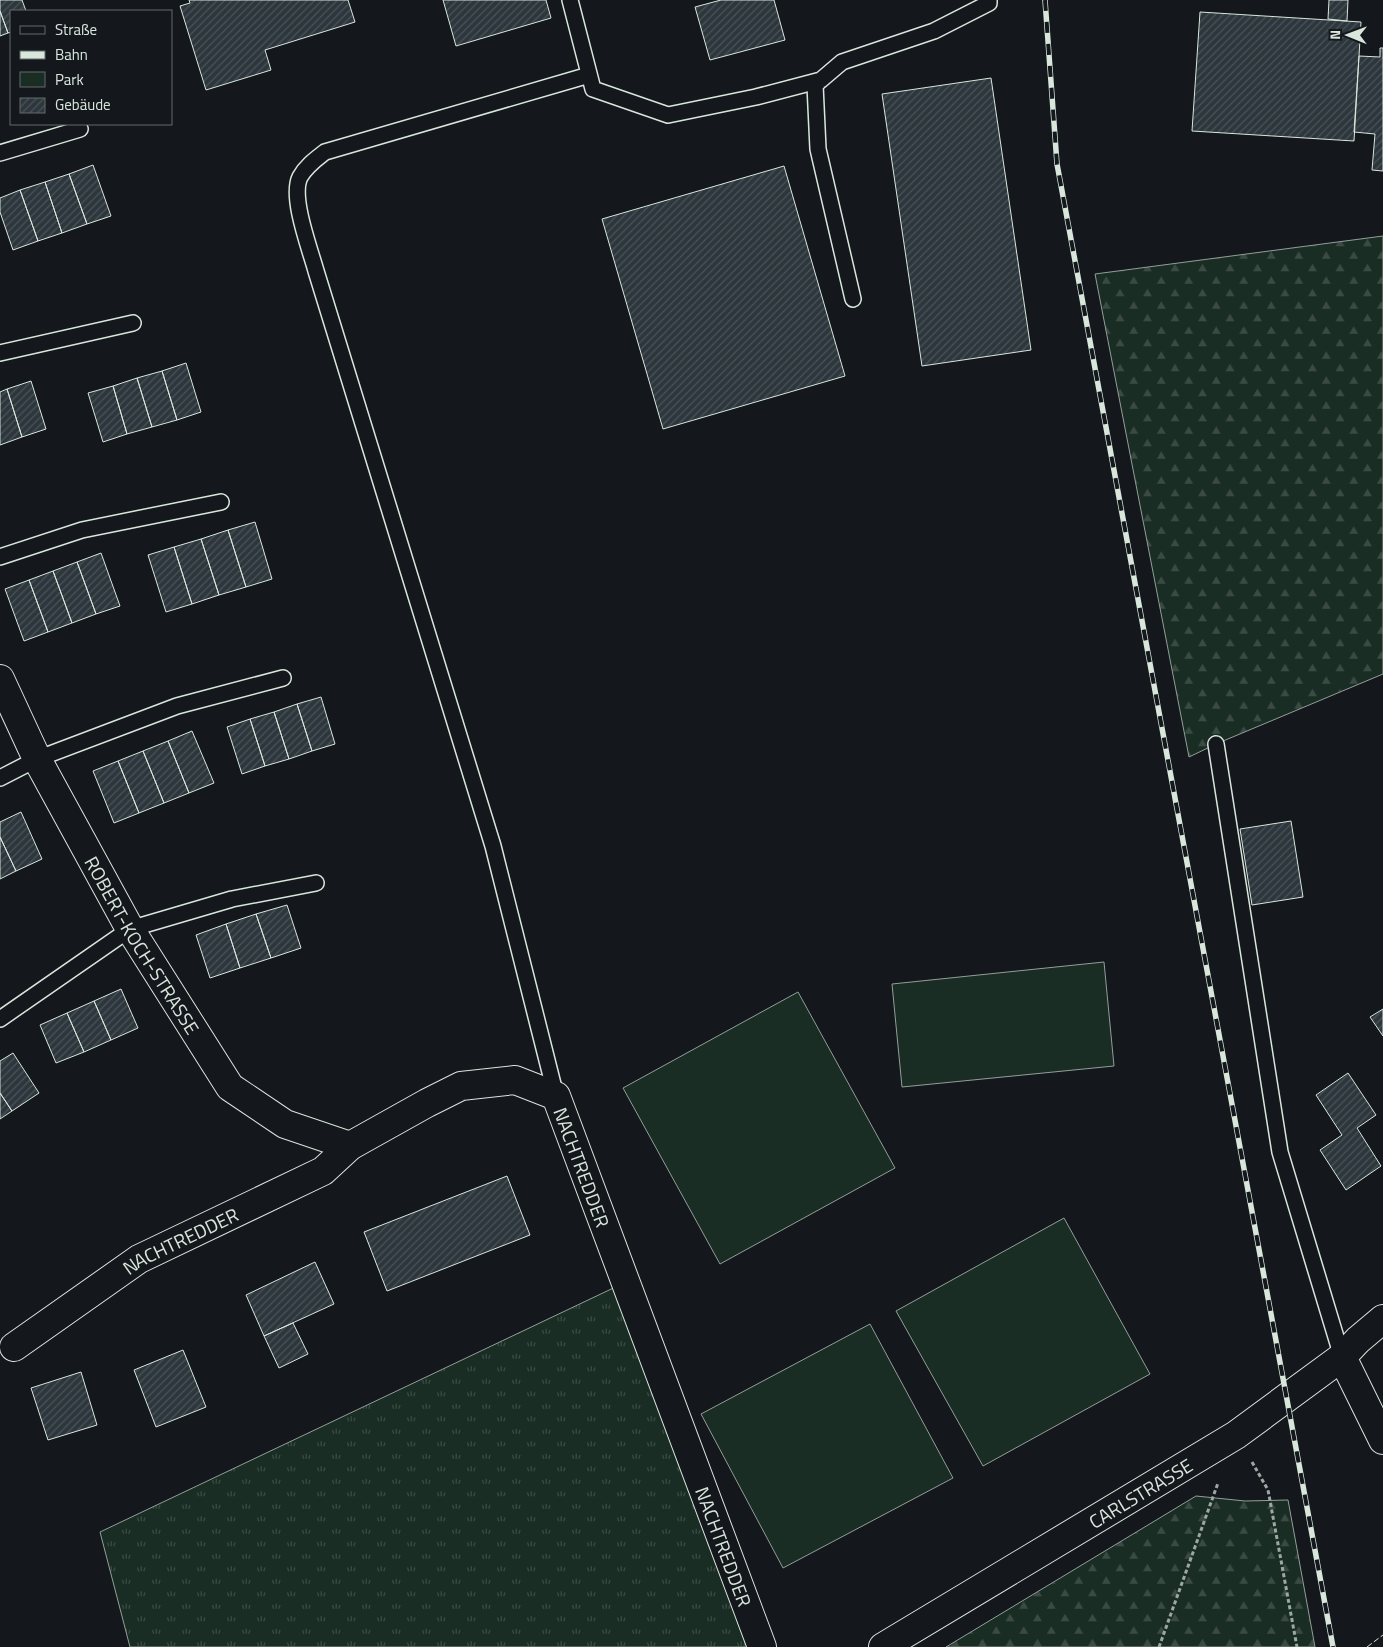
<svg xmlns="http://www.w3.org/2000/svg" width="1383" height="1647" viewBox="0 0 1383 1647" font-family="'Titillium Web',sans-serif">
<defs>
<pattern id="grass-tufts" width="24" height="20" patternUnits="userSpaceOnUse" patternTransform="scale(1.25)"><rect width="24" height="20" fill="#1a2d24"/><path d="M3 7l-1-3M5 7V3M7 7l1-3M15 17l-1-3M17 17v-4M19 17l1-3" fill="none" stroke="#3b4b43"/></pattern>
<pattern id="forest-firs" width="22" height="20" patternUnits="userSpaceOnUse" patternTransform="scale(1.25)"><rect width="22" height="20" fill="#1a2d24"/><path d="M5 1l3.5 6h-7zM16 11l3.5 6h-7z" fill="#3b4b43"/></pattern>
<pattern id="building-hatch" width="6" height="6" patternUnits="userSpaceOnUse" patternTransform="scale(1.25)"><rect width="6" height="6" fill="#2c363c"/><path d="M-1 1l2-2M0 6l6-6M5 7l2-2" fill="none" stroke="#4a5358"/></pattern>
</defs>
<rect width="100%" height="100%" fill="#14181c"/>
<path fill="url(#grass-tufts)" stroke="#939e99" d="M626,1282l136,365h-632l-30,-115z"/>
<path fill="url(#forest-firs)" stroke="#939e99" d="M1383,236v438l-167,70 -27,13 -94,-483z
M1196,1496l49,5 43,-1 27,147h-369z"/>
<path fill="#1a2d24" stroke="#939e99" d="M1104,962l10,104 -212,21 -10,-103z
M798,992l97,176 -175,96 -97,-176z
M1064,1218l86,156 -167,92 -87,-155z
M870,1324l83,154 -170,90 -82,-154z"/>
<path fill="url(#building-hatch)" stroke="#d8e6dc" d="M0,0h22l4,11h-15v21l-3,1 -8,-22z
M189,0h159l7,22 -90,28 6,20 -65,20 -26,-84 10,-3z
M443,0h103l5,18 -95,28z
M721,0h53l11,40 -75,20 -15,-53z
M1329,0h19l-1,21 -19,-2z
M0,11l8,22 -8,3z
M1200,12l161,10 -7,119 -162,-10z
M1380,48h3v123l-11,-1 3,-36 -21,-2 5,-76 21,1z
M991,78l40,272 -109,16 -40,-272z
M93,165l18,51 -24,8 -18,-50z
M784,166l61,210 -182,53 -61,-210z
M69,174l18,50 -25,9 -17,-51z
M45,182l17,51 -24,8 -18,-51z
M20,190l18,51 -25,9 -13,-38v-14z
M186,363l15,49 -24,8 -15,-49z
M162,371l15,49 -25,7 -15,-49z
M137,378l15,49 -25,7 -14,-48z
M31,381l15,48 -24,8 -15,-48z
M113,386l14,48 -24,8 -15,-49z
M7,389l15,48 -22,8v-53z
M255,522l17,57 -26,8 -18,-57z
M228,530l18,57 -27,8 -18,-56z
M201,539l18,56 -27,9 -18,-57z
M174,547l18,57 -26,8 -18,-57z
M101,553l19,53 -24,8 -19,-52z
M77,562l19,52 -24,9 -19,-52z
M53,571l19,52 -24,9 -19,-52z
M29,580l19,52 -24,9 -19,-52z
M321,697l14,47 -23,7 -15,-47z
M297,704l15,47 -23,8 -15,-47z
M274,712l15,47 -24,7 -15,-47z
M250,719l15,47 -23,8 -15,-47z
M192,731l22,52 -25,10 -21,-52z
M168,741l21,52 -25,10 -21,-52z
M143,751l21,52 -25,10 -21,-52z
M118,761l21,52 -25,10 -21,-52z
M21,812l21,47 -26,12 -16,-34v-15z
M1291,821l12,76 -51,8 -12,-76z
M0,837l16,34 -16,8z
M287,905l14,43 -30,10 -15,-44z
M256,914l15,44 -31,10 -14,-44z
M226,924l14,44 -30,10 -14,-43z
M121,989l17,39 -27,12 -17,-39z
M94,1001l17,39 -27,12 -17,-39z
M1383,1009v27l-13,-19z
M67,1013l17,39 -28,11 -16,-38z
M13,1053l26,40 -27,18 -12,-18v-32z
M1348,1073l28,42 -19,13 24,38 -35,24 -26,-40 22,-15 -26,-40z
M0,1093l12,18 -12,8z
M507,1176l23,59 -143,56 -23,-59z
M315,1262l19,42 -70,32 -18,-41z
M293,1323l15,31 -29,14 -15,-32z
M183,1350l23,57 -50,20 -22,-57z
M81,1372l16,53 -49,15 -17,-52z"/>
<g fill="none" stroke-linecap="round" stroke-linejoin="round">
<defs>
<path id="service" d="M570,0l23,89 75,26 88,-18 65,-17
M0,153l80,-24
M853,299l-35,-150 -3,-64 27,-23 92,-31 55,-28v-3
M0,353l133,-30
M0,557l82,-27 139,-28
M1216,744l64,408 62,205
M0,778l37,-19 140,-53 106,-28
M0,1019l130,-90 102,-30 84,-16
M556,1096l-63,-250 -177,-575c-6,-22 -26,-74 -16,-94 6,-11 16,-18 25,-25l264,-77"/>
<g id="minor">
<path id="s1" d="M0,679l37,80 93,170 100,158 55,37 65,22"/>
<path id="s2" d="M14,1347l125,-88 184,-88 27,-25 77,-43 34,-17 54,-6 41,16 206,551"/>
<path d="M1342,1357l41,83"/>
<path id="s3" d="M883,1647l353,-212 106,-78 16,-17 25,-21"/>
</g>
</defs>
<use href="#service" stroke="#d8e6dc" stroke-width="18"/>
<use href="#minor" stroke="#d8e6dc" stroke-width="30"/>
<path stroke="#9da8a2" stroke-width="3" stroke-dasharray="4 2.5" stroke-linecap="butt" d="M1252,1462l16,28 29,157
M1159,1647l59,-164"/>
<use href="#service" stroke="#14181c" stroke-width="15"/>
<use href="#minor" stroke="#14181c" stroke-width="28"/>
<defs>
<path id="rail" d="M1045,0l12,164 276,1483"/>
</defs>
<use href="#rail" stroke="#d8e6dc" stroke-width="5.5"/>
<use href="#rail" stroke="#14181c" stroke-width="4" stroke-dasharray="11" stroke-linecap="butt"/>
<path stroke="#d8e6dc" stroke-width="1" stroke-dasharray="6 2.5" stroke-linecap="butt" d="M1367,1647l16,-12"/>
</g>
<g text-anchor="middle" dominant-baseline="central" stroke-width="4" stroke-linejoin="round" paint-order="stroke">
<g font-size="19" fill="#d8e6dc" stroke="#14181c">
<text stroke="none"><textPath href="#s1" startOffset="302">ROBERT-KOCH-STRASSE</textPath></text>
<text stroke="none"><textPath href="#s2" startOffset="694">NACHTREDDER</textPath></text>
<text stroke="none"><textPath href="#s2" startOffset="198">NACHTREDDER</textPath></text>
<text stroke="none"><textPath href="#s3" startOffset="300">CARLSTRASSE</textPath></text>
<text stroke="none"><textPath href="#s2" startOffset="1099">NACHTREDDER</textPath></text>
</g>
</g>
<rect x="10" y="10" width="162" height="115" fill="#14181c" stroke="#626a69"/>
<rect x="20" y="26" width="25" height="8" fill="#14181c" stroke="#626a69"/>
<text x="55" y="35" font-size="15" fill="#d8e6dc">Straße</text>
<rect x="20" y="51" width="25" height="8" fill="#d8e6dc" stroke="#626a69"/>
<text x="55" y="60" font-size="15" fill="#d8e6dc">Bahn</text>
<rect x="20" y="72" width="25" height="15" fill="#1a2d24" stroke="#626a69"/>
<text x="55" y="85" font-size="15" fill="#d8e6dc">Park</text>
<rect x="20" y="98" width="25" height="15" fill="url(#building-hatch)" stroke="#626a69"/>
<text x="55" y="110" font-size="15" fill="#d8e6dc">Gebäude</text>
<g transform="translate(1348 35) rotate(271)" stroke="#14181c" stroke-width="4" paint-order="stroke">
<path d="M0-4L9 19L0 12L-9 19Z" fill="#d8e6dc"/>
<text y="-8" font-size="14" font-weight="bold" text-anchor="middle" fill="#d8e6dc">N</text>
</g>
</svg>
